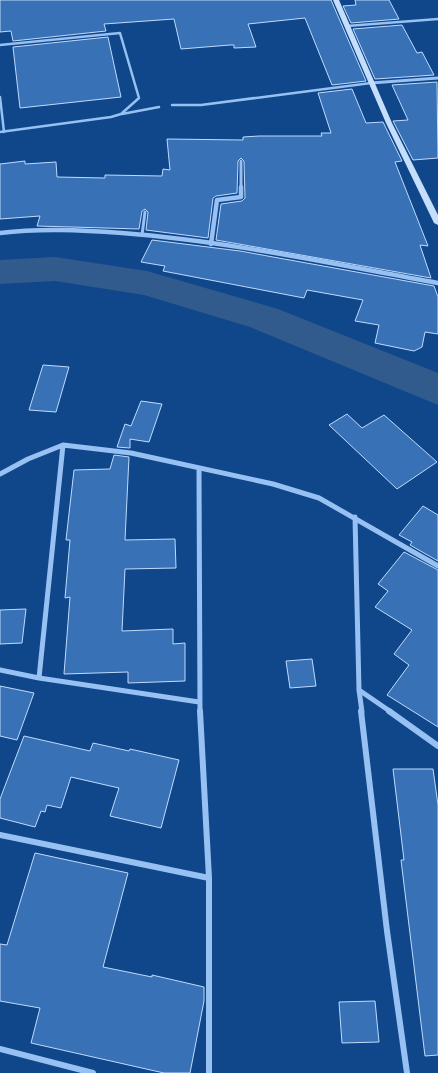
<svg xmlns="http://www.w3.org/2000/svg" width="438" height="1073" viewBox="0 0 438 1073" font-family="Poppins,sans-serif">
<rect width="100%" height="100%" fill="#10478b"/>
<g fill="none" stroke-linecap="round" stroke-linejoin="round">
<path fill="#315a8d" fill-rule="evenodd" d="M55,257l92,14 131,38 160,64v32l-188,-78 -106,-32 -89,-14 -55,3v-24z"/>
</g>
<path fill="#3871b5" stroke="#bedbfd" d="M0,0h331l35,81 -34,4 -27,-67 -57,6 8,23 -22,1v-3h-4l-49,4 -7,-30 -70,5 2,7 -93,10 -2,-10 -11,1z
M355,0h34l10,19 -48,4 -8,-17 13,-1z
M402,25l15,28 5,-1 12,23 -59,4 -22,-50z
M108,37l13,60 -101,11 -7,-61z
M437,82l1,76 -25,2 -20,-39 15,-1 -16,-35z
M352,89l14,34 17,-1 19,39 -7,1 33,84 -8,-1 11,33 -215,-38 5,-36 21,-3 3,-3 -1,-37 -3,-3 -3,3 -1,32 -21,3 -3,2 -5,40 -62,-8 2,-18 -3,-3 -3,2 -3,18 -102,-3 3,-10 -40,3v-55l25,-3v3l31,-2 1,15 48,1v-3l57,1 1,-7 7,1 -3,-31 76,1v-3l16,-1h63l-1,-3h10l-13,-40z
M152,240l88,11 194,35 4,11v37l-13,-2 -3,15 -8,4 -39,-8 4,-18 -24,-4 8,-21 -56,-10 -3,8 -141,-27 2,-5 -24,-4z
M43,365l26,2 -13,45 -27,-2z
M141,401l21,3 -13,38 -19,-3v9l-13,-1 8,-23 6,2z
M347,414l15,14 22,-13 53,47 -40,27 -68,-64z
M114,455l15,2 -4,83 50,-1 1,29 -51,1 -3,62 51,-2v15l12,-1v38l-57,2v-11l-64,2 6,-77 -5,1 5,-58h-4l8,-70 36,-1z
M423,506l15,9v46l-28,-16 2,-3 -13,-7z
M404,552l34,18v157l-51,-32 22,-30 -15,-11 18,-24 -37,-23 13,-16 -10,-7z
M26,609l-4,34 -22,1v-34z
M312,659l4,27 -26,2 -4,-27z
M0,686l34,7 -17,47 -17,-4z
M24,736l66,15 3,-8 36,8 1,-2 49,11 -18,68 -51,-12 9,-28 -48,-11 -10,31 -14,-3 -2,7 -4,-1 -6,16 -35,-9v-19z
M393,769h40l5,36v250l-13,1 -24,-196h3z
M35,853l93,20 -25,94 49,10v-2l52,12v14l-14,72h-26l-133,-30 9,-35 -40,-7v-57l7,1z
M375,1001l4,41 -37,1 -3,-41z"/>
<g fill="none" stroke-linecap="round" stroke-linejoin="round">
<path stroke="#97c1f2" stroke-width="2.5" d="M347,26l91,-7
M0,45l120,-12 19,65 -18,16 -10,3 -111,15
M0,97l4,35
M172,105h29l170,-22
M122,114l37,-7"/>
<path stroke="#97c1f2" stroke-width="3" d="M142,235l3,-23"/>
<path stroke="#97c1f2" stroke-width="3" d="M371,83l67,-5
M241,161v27"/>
<path stroke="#97c1f2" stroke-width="4.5" d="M0,233c40,-5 81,-3 122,0 106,8 211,31 316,50
M211,244l6,-44 24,-3v-10"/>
<path stroke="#97c1f2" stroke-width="5" d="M199,469l1,243
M0,474l28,-15 35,-14 68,8 142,31 46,14 119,68
M355,517l4,173 3,22
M0,670l39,8 160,24
M39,678l24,-233
M359,690l32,22"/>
<path stroke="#97c1f2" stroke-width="6" d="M200,711l9,167v195
M361,711l26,220 20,142
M389,711l49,35
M0,835l209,43
M0,1049l93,24"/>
<path fill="#c5defc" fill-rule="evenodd" d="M333,0h6l53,123 46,92v10l-4,-2 -48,-100z"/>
</g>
</svg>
